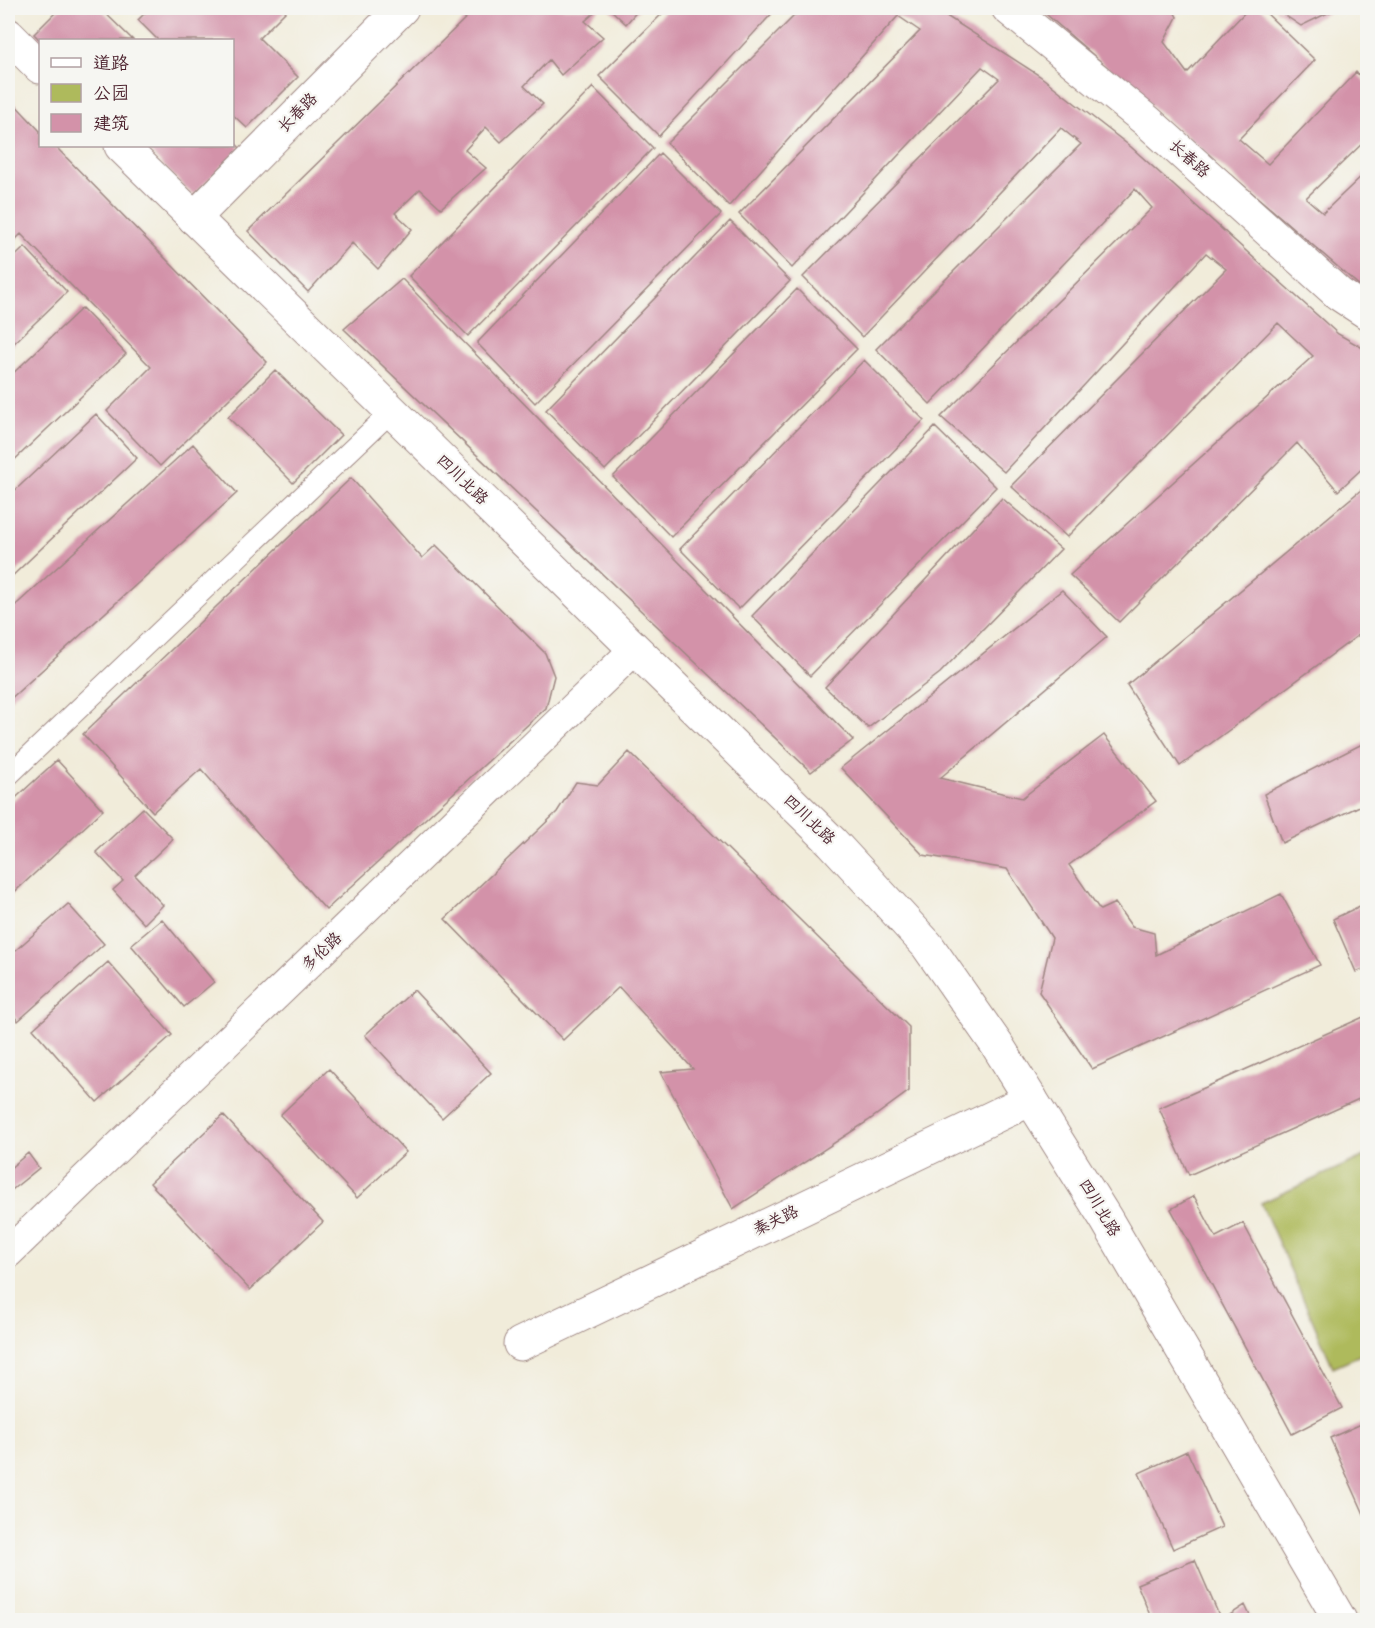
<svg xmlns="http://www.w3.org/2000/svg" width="1375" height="1628" viewBox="0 0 1375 1628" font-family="'Balsamiq Sans','LXGW WenKai TC',sans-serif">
<rect width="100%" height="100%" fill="#f6f6f2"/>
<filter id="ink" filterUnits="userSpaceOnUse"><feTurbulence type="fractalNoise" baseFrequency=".0167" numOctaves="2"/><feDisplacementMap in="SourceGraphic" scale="12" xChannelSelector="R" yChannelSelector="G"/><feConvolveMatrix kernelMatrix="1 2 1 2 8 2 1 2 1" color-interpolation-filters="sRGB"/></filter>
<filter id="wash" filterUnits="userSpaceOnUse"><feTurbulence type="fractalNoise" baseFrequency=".008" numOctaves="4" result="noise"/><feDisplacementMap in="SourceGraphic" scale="24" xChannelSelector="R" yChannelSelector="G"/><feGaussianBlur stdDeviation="1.35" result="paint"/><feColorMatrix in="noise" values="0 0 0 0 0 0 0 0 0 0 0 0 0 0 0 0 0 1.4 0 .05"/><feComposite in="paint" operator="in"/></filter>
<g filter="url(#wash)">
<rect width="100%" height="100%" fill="#f1ecda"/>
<path fill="#aeba5c" stroke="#7c6c44" stroke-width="1.5" d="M1367,1155v197l-34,15 -72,-164z"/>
<g id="blocks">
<path fill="#d392a9" d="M60,8h40l33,32h-93l-6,-6z
M150,8h139l-30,30 39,39 -51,51 -15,-14v-74h-74l-20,-20z
M476,8h124l-15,13 18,16 -42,38 -12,-15 -25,26 19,18 -42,38 -15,-15 -21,23 21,18 -45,40 -21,-19 -25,24 17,16 -34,40 -26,-26 -44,49 -60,-61z
M609,8h31l-14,16z
M668,8h109l-118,128 -60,-60z
M802,8h132l106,68 91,71 207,187 30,17v112l-30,28 -41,-48 -178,179 -49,-47 243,-219 -35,-33 -211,214 -56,-51 215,-217 -20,-16 -202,219 -63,-55 211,-209 -17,-19 -205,215 -54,-55 205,-205 -20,-16 -199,209 -59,-60 196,-198 -17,-12 -190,201 -53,-54 181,-183 -22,-15 -169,190 -62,-63z
M1039,8h133l5,9 -13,25 23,31 62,-65h12l54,52 -76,79 29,25 88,-92 12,13v53l-62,60 17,15 45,-43v123z
M1274,8h64l-37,18z
M593,87l60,61 -185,188 -59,-60z
M8,97l32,34v15h15l212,216 -107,104 -53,-55 44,-44 -130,-133 -13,13z
M232,140l8,8 -47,47 -49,-49h88z
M660,153l61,61 -186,189 -58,-60z
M730,221l60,60 -185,189 -59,-60z
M25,247l42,45 -59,57v-86z
M402,279l451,461 -42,32 -467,-443z
M797,289l60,60 -186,188 -58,-60z
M82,308l44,46 -118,112v-88z
M864,360l60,60 -185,189 -59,-60z
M275,370l66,65 -48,48 -65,-66z
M96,414l41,44 -129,122v-83z
M935,427l61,60 -186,189 -58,-60z
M193,444l44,49 -229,208v-89z
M351,478l71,80 14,-13 109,108 9,23 -8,32 -220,202 -125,-141 -48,43 -70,-78z
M1368,484v144l-188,138 -53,-81z
M1002,498l59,51 -121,124 -72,55 -43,-41z
M1062,590l45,47 -167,141 82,20 82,-63 52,66 -87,64 31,45 15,-7 17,24 22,6 2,22 125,-61 39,71 -228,104 -53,-77 13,-54 -45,-69 -84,-14 -82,-87z
M1368,741v61l-86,41 -18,-49z
M629,752l280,275v64l-41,30 -135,88 -72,-137 32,-3 -74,-82 -56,53 -118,-121 112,-107 19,-30 22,3z
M57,760l46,50 -95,88v-93z
M143,808l30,31 -38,36 28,30 -19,19 -31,-34 10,-9 -27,-29z
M1368,902v65l-12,5 -23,-53z
M68,904l36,40 -86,77 -10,-12v-52z
M162,919l52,63 -30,25 -53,-62z
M108,962l64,73 -75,67 -64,-73z
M414,990l77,83 -49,45 -77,-83z
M1368,1015v80l-179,80 -30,-67z
M329,1069l77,83 -49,46 -77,-83z
M223,1115l100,107 -73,68 -100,-107z
M28,1153l11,15 -31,25v-23z
M1194,1196l22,41 27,-14 99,185 -50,26 -121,-225z
M1368,1421v102l-38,-85z
M1187,1451l35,76 -49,22 -34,-76z
M1195,1560l26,60h-69l-15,-36z
M1245,1605l7,15h-30z"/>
</g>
</g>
<g filter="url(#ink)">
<use href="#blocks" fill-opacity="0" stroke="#9e8682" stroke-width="1.5"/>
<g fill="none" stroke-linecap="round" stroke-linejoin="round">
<defs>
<path id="service" d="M8,776l384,-365"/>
<path id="pedestrian" d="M8,1253l626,-603"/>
<path id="minor" d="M1008,8l139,113 192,173 29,19
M194,218l208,-210
M520,1344l511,-245"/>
<path id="secondary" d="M8,35l32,32
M121,146l711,696 95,103 70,100 109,174 234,401"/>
</defs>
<use href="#service" stroke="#9e8682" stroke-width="22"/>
<use href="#pedestrian" stroke="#9e8682" stroke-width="32"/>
<use href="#minor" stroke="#9e8682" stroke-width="35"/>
<use href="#secondary" stroke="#9e8682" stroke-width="35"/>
<use href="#service" stroke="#fff" stroke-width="20"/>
<use href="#pedestrian" stroke="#fff" stroke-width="30"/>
<use href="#minor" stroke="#fff" stroke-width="33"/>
<use href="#secondary" stroke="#fff" stroke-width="33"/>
</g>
</g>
<g text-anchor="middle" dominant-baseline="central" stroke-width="4.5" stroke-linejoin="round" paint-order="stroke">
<g font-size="16" fill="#4a1f2b" stroke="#f6f6f2">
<text transform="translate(298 113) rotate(-45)">长春路</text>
<text transform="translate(1189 159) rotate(42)">长春路</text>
<text transform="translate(462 480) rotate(44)">四川北路</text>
<text transform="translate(809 820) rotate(44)">四川北路</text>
<text transform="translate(322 952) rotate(-44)">多伦路</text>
<text transform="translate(1099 1208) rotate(59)">四川北路</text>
<text transform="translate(776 1221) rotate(-26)">秦关路</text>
</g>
</g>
<rect width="1375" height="1628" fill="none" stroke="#f6f6f2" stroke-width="30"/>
<rect x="39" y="39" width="195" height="108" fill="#f6f6f2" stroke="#b1a0a2" stroke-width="1.5"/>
<rect x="51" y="58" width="30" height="9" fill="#ffffff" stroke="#b1a0a2" stroke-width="1.5"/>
<text x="93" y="69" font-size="18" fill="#4a1f2b">道路</text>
<rect x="51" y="84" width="30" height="18" fill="#aeba5c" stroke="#b1a0a2" stroke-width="1.5"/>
<text x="93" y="99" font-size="18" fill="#4a1f2b">公园</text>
<rect x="51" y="114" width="30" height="18" fill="#d392a9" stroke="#b1a0a2" stroke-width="1.5"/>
<text x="93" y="129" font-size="18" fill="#4a1f2b">建筑</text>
</svg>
